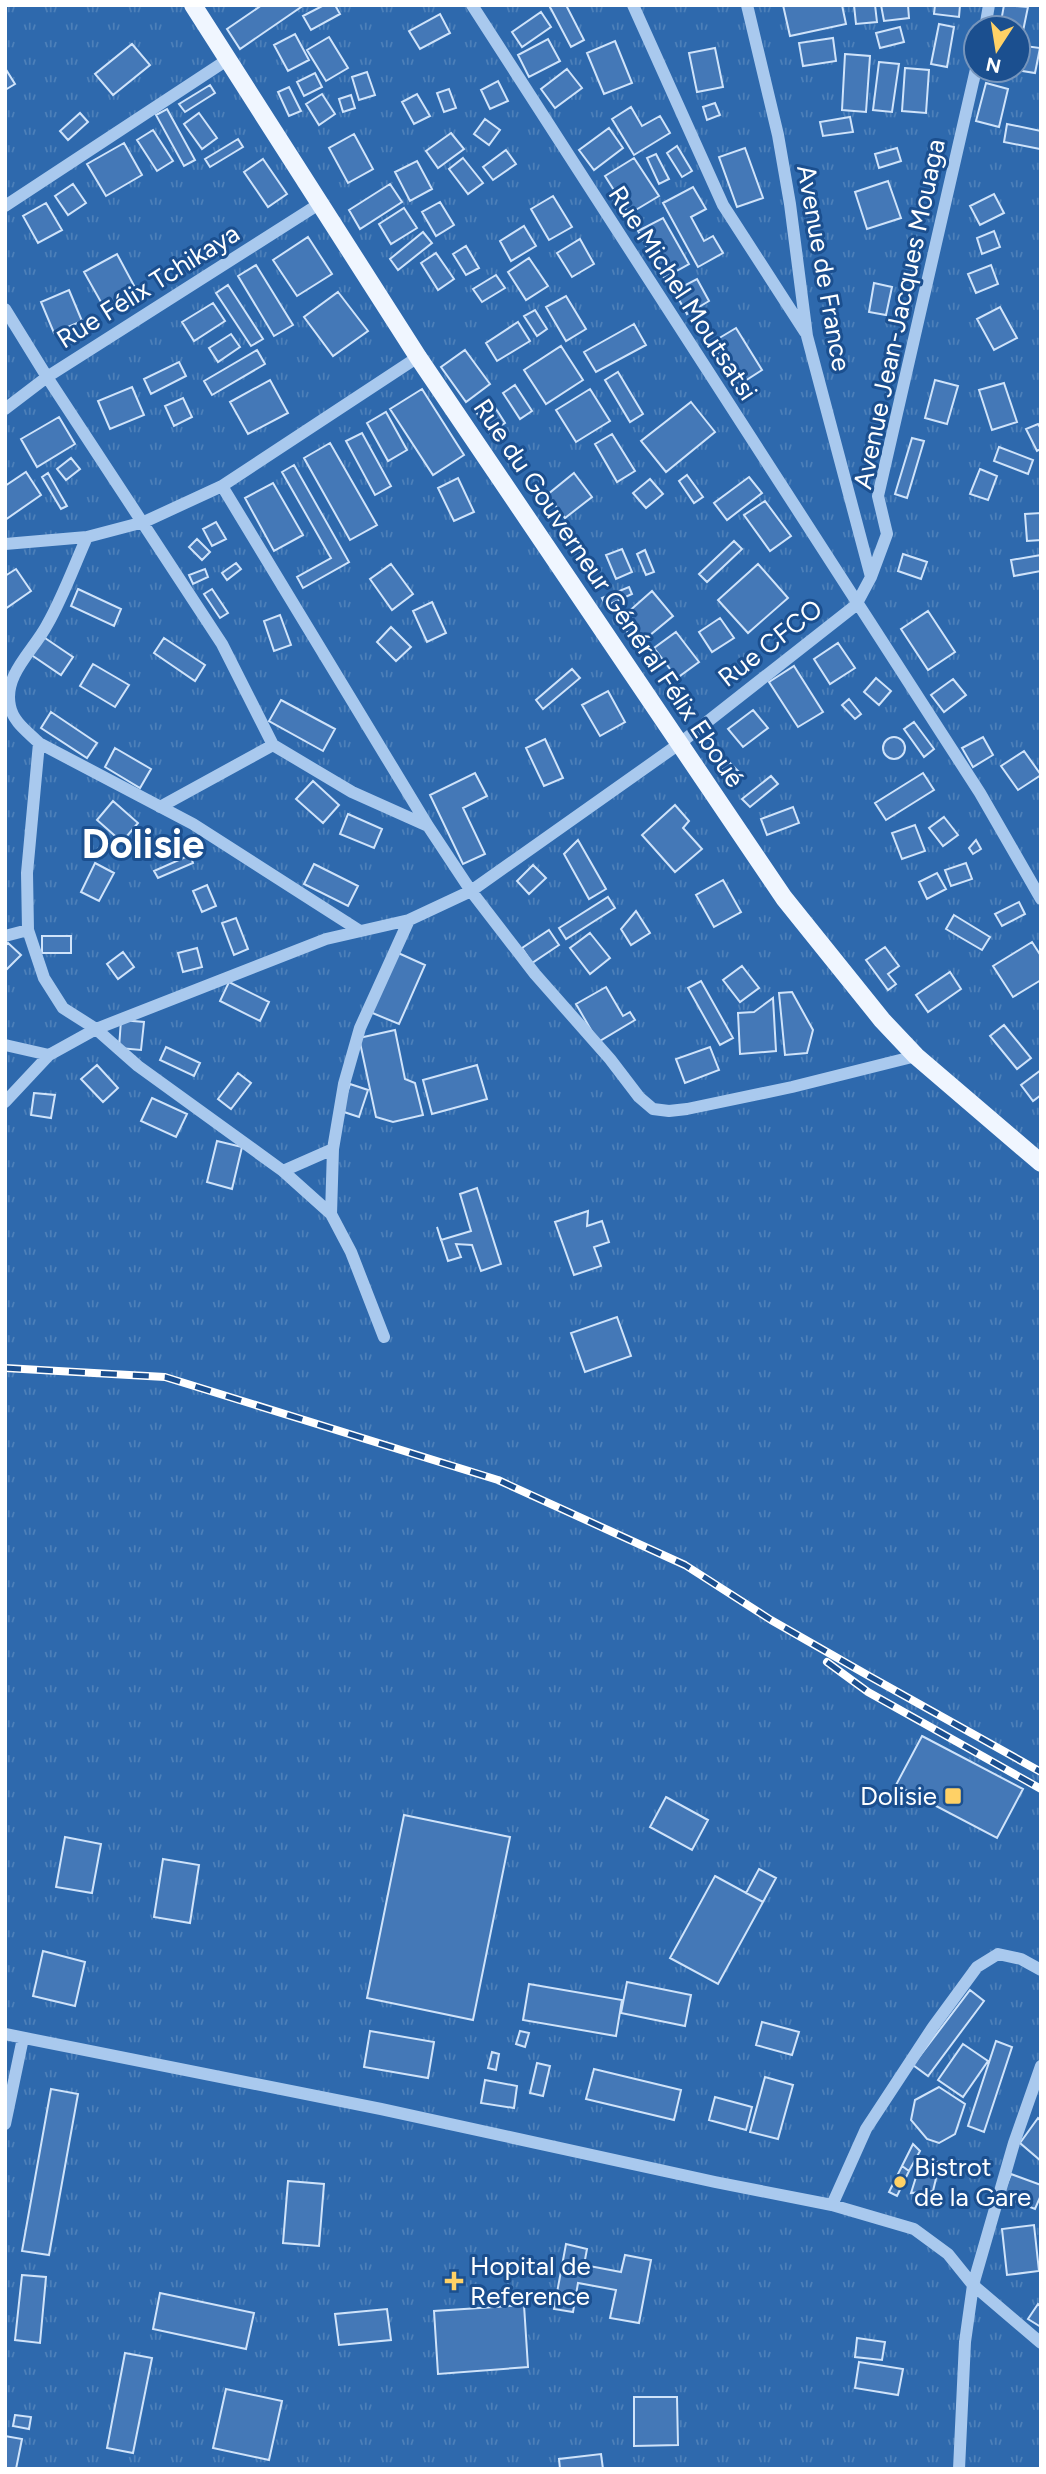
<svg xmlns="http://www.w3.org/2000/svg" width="1046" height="2474" viewBox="0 0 1046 2474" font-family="Figtree,sans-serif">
<defs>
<pattern id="grass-tufts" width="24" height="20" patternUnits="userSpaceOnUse" patternTransform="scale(1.75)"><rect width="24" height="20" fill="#2e69ad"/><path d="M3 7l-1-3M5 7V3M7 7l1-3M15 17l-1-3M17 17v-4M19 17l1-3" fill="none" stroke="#4d80b9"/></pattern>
</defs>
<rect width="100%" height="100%" fill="#1b4f8f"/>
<path fill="url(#grass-tufts)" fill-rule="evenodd" d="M5,5h1036v2464h-1036zM976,28h42v42h-42z"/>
<path fill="#4478b7" stroke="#cfe3fa" stroke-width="2" d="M262,5h42l-64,44 -13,-20z
M324,5h11l5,9 -29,16 -8,-14z
M553,5h13l18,35 -13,7 -21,-40z
M783,5h59l4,19 -56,12z
M854,5h21l2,17 -21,2z
M881,5h27l1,13 -25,3z
M935,5h25l-1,12 -25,-3z
M1004,5l24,2 -5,24 -5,-1v-2l-18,-1z
M541,12l10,15 -29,20 -10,-15z
M440,14l10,19 -30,16 -11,-18z
M939,24l15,3 -7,40 -16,-3z
M900,27l4,15 -24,6 -4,-15z
M295,34l14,26 -21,11 -14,-26z
M329,37l19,31 -22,13 -19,-31z
M833,38l3,23 -33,5 -4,-23z
M548,39l12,22 -31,16 -11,-22z
M615,41l17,42 -28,11 -17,-41z
M132,44l18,21 -37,30 -18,-21z
M1018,45l22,3 -5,25 -19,-3h2z
M715,48l8,39 -26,5 -8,-39z
M845,54l25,2 -4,56 -24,-2z
M879,62l20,2 -7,48 -19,-2z
M5,68l10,16 -10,6z
M905,68l24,2 -3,43 -24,-2z
M567,69l15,19 -27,20 -14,-19z
M367,72l8,23 -16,5 -7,-23z
M315,73l7,14 -18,9 -7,-14z
M498,81l10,20 -18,8 -9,-19z
M986,83l22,6 -9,38 -23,-6z
M210,85l5,8 -30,19 -6,-8z
M289,87l12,24 -12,5 -11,-24z
M449,89l7,19 -12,4 -7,-19z
M322,94l13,20 -16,11 -13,-21z
M417,94l13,22 -16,8 -12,-22z
M351,95l4,13 -12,4 -4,-13z
M715,103l5,12 -13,5 -4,-13z
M631,107l11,19 18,-10 10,17 -36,22 -22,-36z
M167,109l28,51 -11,6 -28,-51z
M80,113l8,9 -20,18 -8,-9z
M199,113l18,25 -15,11 -18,-25z
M850,117l3,15 -30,4 -3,-14z
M485,119l15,11 -11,15 -15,-11z
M1007,124l34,7 -1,18 -36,-7z
M609,128l14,20 -29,22 -15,-20z
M153,130l20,31 -16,10 -20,-31z
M451,133l13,16 -26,19 -12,-17z
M354,134l19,35 -25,14 -19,-35z
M238,139l5,8 -33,20 -5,-8z
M124,143l18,32 -36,21 -19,-32z
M677,146l15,25 -10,6 -15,-24z
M745,148l18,50 -26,9 -18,-50z
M897,148l4,13 -22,7 -4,-14z
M506,150l10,14 -23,16 -10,-13z
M656,154l13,25 -10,5 -12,-26z
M463,158l20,25 -15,11 -19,-25z
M634,158l25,38 -30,18 -24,-38z
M263,159l24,35 -19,13 -24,-35z
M417,161l15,28 -22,12 -15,-29z
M888,181l13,37 -34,11 -12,-37z
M73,184l13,19 -18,12 -13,-19z
M390,184l12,18 -42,27 -11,-19z
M693,187l13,22 -15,8 13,24 9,-5 10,17 -25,14 -35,-64z
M994,194l10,19 -24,12 -10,-19z
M553,196l19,31 -23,13 -18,-31z
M440,202l14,23 -18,11 -14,-24z
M46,203l16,27 -24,13 -15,-27z
M404,208l13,20 -26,16 -12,-20z
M663,218l26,46 -25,14 -26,-47z
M524,226l12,20 -25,15 -11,-20z
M994,231l6,16 -18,7 -5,-16z
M423,232l9,11 -34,27 -8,-11z
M308,237l24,37 -35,22 -24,-36z
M580,239l14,25 -22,13 -15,-24z
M466,246l13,22 -13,7 -13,-21z
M436,253l18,26 -16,11 -17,-27z
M117,254l21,39 -32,18 -22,-39z
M529,258l19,28 -22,14 -18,-28z
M256,265l37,60 -19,11 -36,-60z
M991,265l7,19 -22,9 -8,-19z
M496,275l9,13 -23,14 -9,-13z
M697,279l12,22 -22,13 -13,-23z
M874,283l18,4 -6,28 -17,-3z
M228,285l35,54 -12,7 -35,-53z
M69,290l13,31 -28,12 -13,-31z
M338,292l30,39 -35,25 -29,-39z
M566,296l20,33 -20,12 -20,-34z
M213,303l12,18 -31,20 -12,-19z
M1000,307l17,31 -23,12 -17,-31z
M535,310l12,19 -10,7 -13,-20z
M518,322l12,19 -33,20 -11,-18z
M634,324l12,21 -50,27 -12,-20z
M736,328l26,42 -25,16 -26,-43z
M231,334l9,13 -22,15 -9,-14z
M561,346l22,34 -37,24 -22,-34z
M257,350l8,14 -53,31 -8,-14z
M465,350l25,34 -24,18 -25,-35z
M179,362l7,14 -35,18 -7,-15z
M618,372l25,42 -13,8 -25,-42z
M270,380l18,33 -40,21 -18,-32z
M935,380l23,6 -11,38 -22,-6z
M1004,383l13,39 -25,8 -13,-40z
M515,385l17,26 -12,8 -17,-26z
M132,387l12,28 -34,14 -12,-28z
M422,389l42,66 -31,20 -43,-66z
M590,389l20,32 -34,21 -20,-32z
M183,398l9,19 -18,9 -9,-20z
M491,401l14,22 -15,10 -14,-21z
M691,402l24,30 -49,40 -25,-31z
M386,412l21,38 -19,11 -21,-38z
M59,417l16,27 -38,23 -16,-28z
M1038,424l3,5v20l-4,2 -11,-22z
M362,433l29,53 -16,9 -29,-54z
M612,434l23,37 -18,11 -22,-38z
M912,438l12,3 -17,57 -12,-4z
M330,443l47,82 -27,15 -46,-82z
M999,447l34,13 -5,14 -34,-13z
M71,458l9,11 -14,11 -9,-11z
M294,465l55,97 -46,26 -6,-11 34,-19 -49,-86z
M980,469l17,7 -9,24 -18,-6z
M26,472l15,23 -36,25v-34z
M48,473l19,33 -6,3 -19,-32z
M574,473l18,24 -27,21 -18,-23z
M687,475l16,22 -9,6 -15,-22z
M749,477l13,16 -35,27 -13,-17z
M458,478l16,34 -20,9 -16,-33z
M650,479l13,15 -17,14 -13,-15z
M273,483l30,52 -29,16 -29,-53z
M765,501l26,35 -21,15 -26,-36z
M1041,513v27l-14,1 -2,-27z
M216,522l10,17 -14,7 -9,-17z
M197,539l13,13 -8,8 -13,-13z
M734,541l8,8 -35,33 -8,-8z
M622,549l10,23 -16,7 -10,-24z
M645,550l9,22 -8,3 -9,-21z
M903,554l24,8 -6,17 -23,-8z
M1041,555v16l-27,5 -3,-16z
M236,563l5,6 -14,11 -5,-7z
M391,564l22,30 -21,16 -22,-31z
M758,564l30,34 -40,35 -30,-33z
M16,569l15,22 -26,18v-33z
M205,569l3,8 -15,7 -4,-9z
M629,587l3,7 -26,12 -4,-8z
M78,589l43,20 -7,17 -43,-20z
M212,589l16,24 -8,5 -16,-24z
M652,591l21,25 -35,29 -20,-24z
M432,602l14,31 -19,9 -14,-31z
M928,611l27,41 -27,18 -27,-41z
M280,615l11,30 -17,6 -10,-30z
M720,618l14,20 -22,14 -13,-20z
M391,627l20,20 -15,14 -19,-19z
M676,632l23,30 -22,16 -23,-30z
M42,636l31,21 -12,18 -31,-21z
M164,638l41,27 -10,16 -41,-28z
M838,643l17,25 -25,16 -16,-25z
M93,664l36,21 -14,22 -35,-21z
M794,666l29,46 -25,15 -29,-45z
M572,669l8,9 -37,31 -7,-9z
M876,678l15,13 -12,14 -15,-13z
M953,679l13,16 -22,17 -13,-17z
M608,691l17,31 -25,14 -18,-31z
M849,699l12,15 -6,5 -13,-14z
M281,700l54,29 -12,22 -54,-30z
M753,710l15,18 -25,19 -15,-18z
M51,712l46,31 -10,15 -46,-30z
M914,722l20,27 -10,8 -20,-28z
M983,737l10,18 -20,12 -11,-19z
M883 748a11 11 0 1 1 22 0a11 11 0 1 1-22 0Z
M545,739l18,39 -19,8 -18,-38z
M115,748l36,21 -11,19 -35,-21z
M1024,751l17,24 -23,15 -17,-24z
M728,761l15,15 -8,7 -14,-15z
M475,773l12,23 -24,12 22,46 -22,10 -33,-69z
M923,773l11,17 -48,30 -11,-17z
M771,776l7,8 -28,23 -8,-8z
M313,781l26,24 -16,18 -27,-24z
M113,801l25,22 -16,19 -25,-22z
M675,805l14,16 -6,7 19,21 -27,23 -33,-37z
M793,807l6,16 -32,12 -6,-16z
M348,814l34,15 -8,19 -34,-14z
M944,817l14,18 -15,11 -14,-18z
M915,825l10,26 -23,8 -10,-26z
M578,840l28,49 -17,10 -25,-45z
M976,840l5,9 -8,5 -4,-6z
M190,855l3,8 -35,15 -4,-7z
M95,863l19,10 -15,28 -18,-9z
M966,863l6,16 -21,7 -6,-16z
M314,864l44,22 -10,20 -44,-22z
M533,865l13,13 -17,16 -12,-13z
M937,873l9,16 -19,10 -8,-17z
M723,880l18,32 -27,15 -18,-32z
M207,885l9,21 -14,6 -9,-21z
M608,897l7,11 -49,31 -7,-11z
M1019,902l6,12 -23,12 -7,-12z
M636,911l14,22 -19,12 -10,-16z
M954,915l36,22 -8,13 -36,-21z
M236,918l12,31 -14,6 -12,-32z
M549,930l10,15 -27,18 -10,-15z
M590,933l20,25 -20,16 -20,-26z
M42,936h29v17h-29z
M1032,942l9,14v24l-28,17 -20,-31z
M8,943l13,12 -16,16v-25z
M885,947l14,19 -11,8 8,10 -8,6 -22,-30z
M197,948l5,19 -19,5 -5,-19z
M123,952l11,15 -16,12 -11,-15z
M396,952l29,13 -26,59 -29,-12z
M742,966l17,22 -19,14 -17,-22z
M950,972l11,17 -33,23 -12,-17z
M701,981l32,57 -13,7 -32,-57z
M229,982l40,20 -9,19 -40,-20z
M606,987l17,29 7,-4 5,8 -37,22 -22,-38z
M792,992l21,38 -6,23 -22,2 -6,-62z
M773,998l3,53 -36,3 -2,-41 16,-1z
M121,1020l23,2 -3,28 -22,-2z
M1004,1025l27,33 -14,11 -27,-33z
M395,1030l10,49 10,4 8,32 -30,7 -17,-5 -17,-79z
M166,1047l34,16 -6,13 -34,-16z
M710,1047l9,23 -34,13 -9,-24z
M97,1065l21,23 -15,14 -22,-23z
M477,1065l10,34 -55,15 -9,-34z
M1041,1070v25l-8,6 -12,-16z
M238,1073l13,10 -20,26 -13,-10z
M350,1084l18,6 -9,27 -18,-6z
M34,1093l21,2 -4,23 -20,-3z
M152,1098l35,16 -11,23 -35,-16z
M217,1141l25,6 -10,42 -25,-7z
M477,1188l24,76 -20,7 -9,-26 -16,-1 5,13 -13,4 -11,-34 4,13 30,-9 -11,-37z
M588,1211l-1,15 15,-5 7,21 -15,5 7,19 -27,9 -19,-53z
M617,1317l14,39 -46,16 -14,-39z
M922,1736l101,53 -26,49 -101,-53z
M666,1797l42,23 -16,30 -42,-23z
M404,1815l106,22 -37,183 -106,-22z
M65,1837l36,7 -9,49 -36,-6z
M163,1859l36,6 -9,58 -36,-6z
M759,1869l17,9 -13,24 -17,-9z
M715,1876l48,26 -45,82 -48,-26z
M43,1951l42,11 -10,44 -42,-10z
M627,1982l64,13 -6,31 -64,-13z
M529,1984l93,16 -6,36 -93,-16z
M970,1990l14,11 -56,75 -15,-11z
M762,2022l37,10 -7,23 -36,-10z
M370,2031l64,11 -6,36 -64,-11z
M520,2031l9,2 -4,14 -9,-3z
M996,2041l16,6 -28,85 -16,-6z
M963,2044l25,17 -25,36 -25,-17z
M492,2052l7,2 -3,16 -8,-2z
M537,2063l13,3 -7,30 -13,-3z
M594,2069l87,21 -7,30 -88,-21z
M765,2077l28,8 -15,54 -28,-7z
M485,2080l32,6 -3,22 -33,-5z
M939,2087l26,17 -10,30 -16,9 -12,-4 -16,-19 4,-20z
M51,2089l27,5 -29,161 -27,-4z
M715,2097l37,10 -6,23 -37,-10z
M1038,2118l3,3v40l-21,-18z
M913,2144l7,7 -11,20 -7,-5z
M921,2161l19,1 -7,29 -22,2z
M902,2166l7,5 -12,25 -8,-4z
M1011,2174l30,11v10l-6,14 -33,-13z
M288,2181l36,3 -5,62 -36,-3z
M1034,2225l5,46 -32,4 -5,-46z
M566,2244l21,5 -3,16 37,7 4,-17 26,5 -12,63 -29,-5 6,-28 -38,-7 -5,29 -19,-3z
M22,2275l24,2 -6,66 -25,-3z
M160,2293l94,20 -8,36 -93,-20z
M1038,2304l3,3v20l-13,-8z
M524,2305l4,62 -90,7 -4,-63z
M387,2309l4,31 -52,5 -4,-31z
M857,2338l28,4 -3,18 -27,-3z
M125,2353l27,5 -19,95 -26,-5z
M859,2362l44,7 -5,26 -43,-7z
M226,2389l56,12 -13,59 -56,-12z
M634,2397h43l1,48 -44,1z
M15,2415l16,2 -2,12 -16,-3z
M5,2436l17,3 -6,30h-11z
M601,2454l2,15h-43l-1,-10z"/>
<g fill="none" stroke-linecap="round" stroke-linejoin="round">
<path stroke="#a9c9ee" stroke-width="12" d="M472,5l508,788 61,106
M633,5l90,200 82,127
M747,5l31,130 12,69 17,132 64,241
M985,28l4,-23
M5,206l222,-146
M5,309l42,68 175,267 51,101 79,47 76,34
M5,409l42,-32 272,-173
M222,486l206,340 43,65 64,83 75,85 29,38 14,12 16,2 18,-2 105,-22 124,-31
M87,537c-13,29 -24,60 -40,88 -13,25 -44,50 -37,81 3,16 18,26 29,37l-12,130 1,57 16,48 19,30 33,21 42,37 145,105 48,43
M5,544l82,-7 57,-15 78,-36 196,-129
M39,743l154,81 167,107
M160,807l113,-62
M5,936l23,-6
M5,1045l44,10
M5,1102l44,-47 47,-26 230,-90 83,-19
M283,1171l50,-22
M384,1337l-33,-85 -20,-38 2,-65 11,-65 16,-56 49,-108 62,-29 208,-147 177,-139 15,-28 16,-43 -9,-38 98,-427
M5,2034l376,75 334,73 117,23 82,24 34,25 25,31 68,58
M5,2124l18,-86
M832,2205l34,-76 67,-102 44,-60 21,-13 23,5 20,11
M959,2469l6,-127 8,-57 41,-142 27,-77"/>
<path stroke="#f0f6ff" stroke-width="18" d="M193,5l225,352 366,541 98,122 34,36 125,107"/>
<defs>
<path id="rail" d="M5,1368l160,9 333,103 187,85 86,55 98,56 172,96
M827,1662l41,30 173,97"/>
</defs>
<use href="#rail" stroke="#fff" stroke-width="8"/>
<use href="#rail" stroke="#1b4f8f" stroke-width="5" stroke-dasharray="16" stroke-linecap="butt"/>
</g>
<g fill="#ffd166" stroke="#1b4f8f" stroke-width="2.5">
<rect x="944" y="1787" width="18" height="18" rx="3.5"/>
<circle cx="900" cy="2182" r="7"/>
<path d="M450.5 2270.5h7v7h7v7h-7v7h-7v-7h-7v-7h7z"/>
</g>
<g text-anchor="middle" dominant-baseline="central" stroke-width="6" stroke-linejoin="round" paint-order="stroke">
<g font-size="26" fill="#fff" stroke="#1b4f8f">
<text transform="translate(824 268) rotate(80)">Avenue de France</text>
<text transform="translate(148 286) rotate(-32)">Rue Félix Tchikaya</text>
<text transform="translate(683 293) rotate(57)">Rue Michel Moutsatsi</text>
<text transform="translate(899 314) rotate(-78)">Avenue Jean-Jacques Mouaga</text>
<text transform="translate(609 593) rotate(56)">Rue du Gouverneur Général Félix Eboué</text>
<text transform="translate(770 643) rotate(-38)">Rue CFCO</text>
</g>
<g font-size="26" fill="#fff" stroke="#1b4f8f" text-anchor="start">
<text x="937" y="1796" text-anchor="end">Dolisie</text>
<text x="914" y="2167">Bistrot<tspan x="914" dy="30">de la Gare</tspan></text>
<text x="470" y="2266">Hopital de<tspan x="470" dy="30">Reference</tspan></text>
</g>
<g font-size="40" font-weight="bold" fill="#fff" stroke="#1b4f8f">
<text x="143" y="844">Dolisie</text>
</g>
</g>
<rect width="1046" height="2474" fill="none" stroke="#ffffff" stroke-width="14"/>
<g transform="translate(997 49) rotate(192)"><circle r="33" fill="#1b4f8f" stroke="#7695bc" stroke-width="2"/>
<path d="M0-5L12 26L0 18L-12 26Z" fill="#ffd166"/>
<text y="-10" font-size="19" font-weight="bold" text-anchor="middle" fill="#ffffff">N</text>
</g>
</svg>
